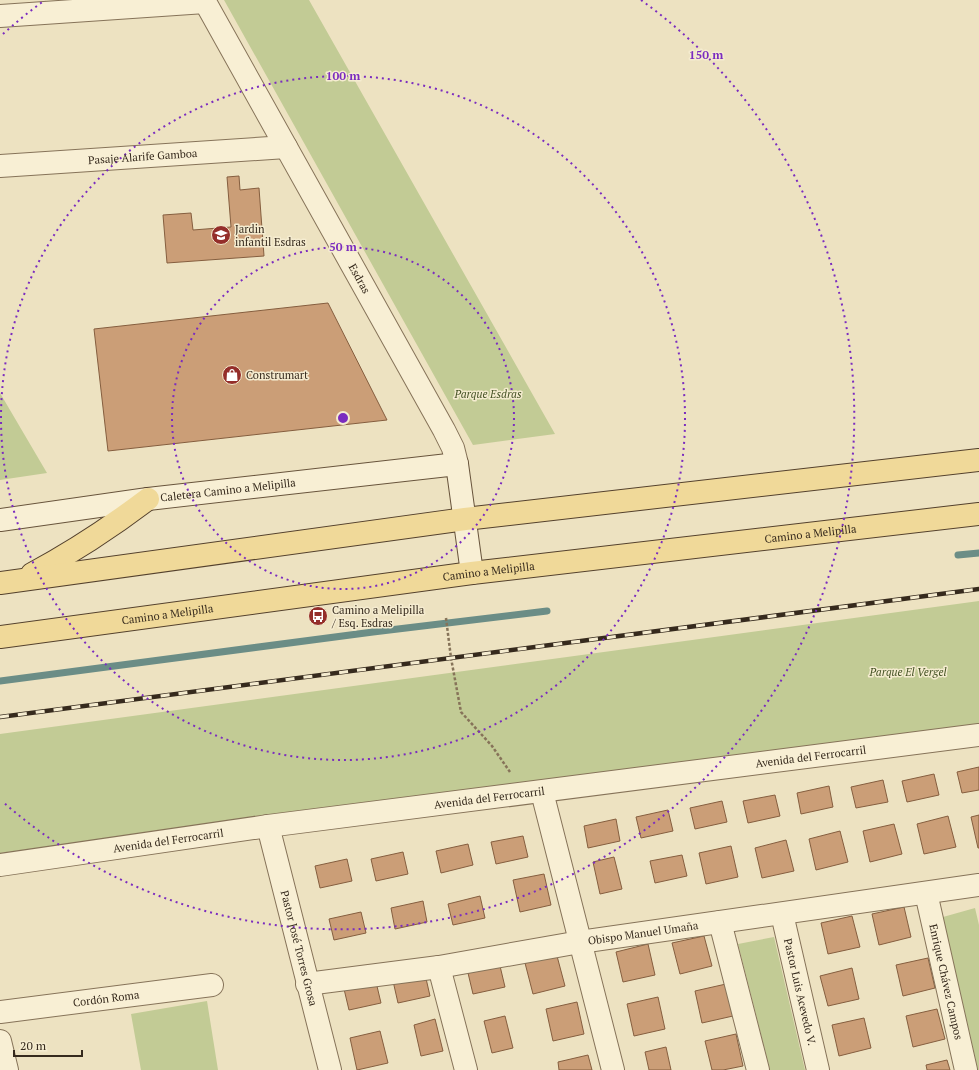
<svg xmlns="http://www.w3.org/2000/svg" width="979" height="1070" viewBox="0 0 979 1070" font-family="'PT Serif',serif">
<rect width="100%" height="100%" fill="#ede2c1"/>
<path fill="#c2cb95" d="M224,0h85l246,434 -82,11z
M0,393l47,80 -47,7z
M979,601v123l-979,129v-119z
M975,908l4,17v145h-1l-35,-153z
M774,937l31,133h-35l-32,-126z
M207,1001l11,69h-77l-10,-56z"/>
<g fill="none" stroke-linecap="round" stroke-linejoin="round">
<path stroke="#6b8d86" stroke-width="7" d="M958,555l21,-2
M0,681l373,-49 174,-21"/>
</g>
<path fill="#cb9e77" stroke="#855e3f" d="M239,176l1,14 19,-2 5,68 -97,7 -4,-48 28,-2 2,17 38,-3 -4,-50z
M328,303l59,117 -279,31 -14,-122z
M979,767v23l-17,3 -5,-21z
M934,774l5,21 -32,7 -5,-21z
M883,780l5,22 -32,6 -5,-21z
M829,786l4,21 -32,7 -4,-21z
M775,795l5,21 -32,7 -5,-22z
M722,801l5,21 -32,7 -5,-21z
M668,810l5,21 -32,7 -5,-21z
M979,815v33h-1l-7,-31z
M948,816l8,31 -32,7 -7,-30z
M616,819l4,22 -32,7 -4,-22z
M894,824l8,30 -32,8 -7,-31z
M840,831l8,31 -32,8 -7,-31z
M523,836l5,21 -32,7 -5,-22z
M786,840l8,31 -32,7 -7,-30z
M468,844l5,21 -32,8 -5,-22z
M731,846l7,31 -32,7 -7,-31z
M403,852l5,22 -32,7 -5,-22z
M682,855l5,21 -32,7 -5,-22z
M614,857l8,32 -22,5 -7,-32z
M347,859l5,22 -32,7 -5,-22z
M544,874l7,31 -31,7 -7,-32z
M480,896l5,22 -32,7 -5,-21z
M423,901l4,21 -32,7 -4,-21z
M904,907l7,30 -32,8 -7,-31z
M361,912l5,21 -32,7 -5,-21z
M852,916l8,31 -32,7 -7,-31z
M704,936l8,30 -32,8 -8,-31z
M648,944l7,31 -32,7 -7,-30z
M557,956l8,30 -32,8 -8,-31z
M928,958l7,30 -32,8 -7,-31z
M500,966l5,21 -32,7 -5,-21z
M852,968l7,31 -31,7 -8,-30z
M425,974l5,22 -32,7 -5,-22z
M376,982l5,21 -32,7 -5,-21z
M726,984l7,32 -31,7 -7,-32z
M658,997l7,32 -31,7 -7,-32z
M577,1002l7,32 -31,7 -7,-32z
M937,1009l8,30 -32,8 -7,-31z
M505,1016l8,32 -21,5 -8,-32z
M864,1018l7,30 -32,8 -7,-31z
M435,1019l8,32 -22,5 -7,-31z
M380,1031l8,32 -31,7 -7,-32z
M736,1034l7,32 -20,4h-11l-7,-29z
M666,1047l5,23h-22l-4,-18z
M588,1055l4,15h-33l-1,-8z
M947,1060l3,10h-23l-1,-5z"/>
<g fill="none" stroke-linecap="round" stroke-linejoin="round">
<defs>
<g id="street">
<path id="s1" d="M204,0l240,430 9,18 4,16"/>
<path d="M0,16l205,-14"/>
<path id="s2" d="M0,166l286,-19"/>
<path d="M542,792l71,278"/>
<path id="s3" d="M268,826l62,244"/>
<path id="s4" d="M0,865l268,-39 711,-91"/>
<path id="s5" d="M926,893l40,177"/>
<path id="s6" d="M782,914l36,156"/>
<path d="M720,922l38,148"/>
<path d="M439,967l27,103"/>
<path id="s7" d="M307,984l132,-17 141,-25 399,-57"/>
<path id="s8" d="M0,1012l212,-27"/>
<path d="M0,1041l7,29"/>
</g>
<g id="secondary">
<path id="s9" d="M0,520l148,-21 309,-35 15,109"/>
</g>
<g id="primary">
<path d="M32,574c41,-22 79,-47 116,-75"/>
<path d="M0,583l465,-64 514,-59"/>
<path id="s10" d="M0,637l472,-64 507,-59"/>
</g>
</defs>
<use href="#street" stroke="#867359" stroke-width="24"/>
<use href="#secondary" stroke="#68543c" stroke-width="24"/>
<use href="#primary" stroke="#54412d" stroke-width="24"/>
<path stroke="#867359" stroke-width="2.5" stroke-dasharray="3 2" stroke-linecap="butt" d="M446,618l5,40 10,54 31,34 18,26"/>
<use href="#street" stroke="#f8efd4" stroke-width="22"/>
<use href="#secondary" stroke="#f8efd4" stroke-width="22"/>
<use href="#primary" stroke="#f0d999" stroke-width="22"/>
<defs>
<path id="rail" d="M0,717l979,-128"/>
</defs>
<use href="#rail" stroke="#362a1d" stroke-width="4.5"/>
<use href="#rail" stroke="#f5ecd0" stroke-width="3" stroke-dasharray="9" stroke-linecap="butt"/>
</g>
<g fill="none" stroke="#7b2cbf" stroke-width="2" stroke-dasharray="2 4">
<circle cx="343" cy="418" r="171"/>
<circle cx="343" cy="418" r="342"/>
<path d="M3 34A513 513 0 0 1 45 0M641 0A513 513 0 1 1 3 802"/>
</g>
<defs>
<symbol id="school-disc" viewBox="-11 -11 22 22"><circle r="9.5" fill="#942e2a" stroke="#f5ecd0"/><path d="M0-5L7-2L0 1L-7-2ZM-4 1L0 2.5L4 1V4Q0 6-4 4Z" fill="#fff"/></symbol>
<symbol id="shop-disc" viewBox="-11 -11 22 22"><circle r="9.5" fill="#942e2a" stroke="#f5ecd0"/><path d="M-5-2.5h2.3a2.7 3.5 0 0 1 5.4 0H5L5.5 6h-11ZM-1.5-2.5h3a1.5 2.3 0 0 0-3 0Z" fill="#fff"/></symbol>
<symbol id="bus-disc" viewBox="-11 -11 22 22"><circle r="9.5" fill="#942e2a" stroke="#f5ecd0"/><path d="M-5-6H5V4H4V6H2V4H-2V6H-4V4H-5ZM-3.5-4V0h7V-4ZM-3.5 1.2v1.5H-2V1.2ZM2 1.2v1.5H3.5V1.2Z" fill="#fff"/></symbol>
</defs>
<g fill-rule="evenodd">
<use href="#school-disc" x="210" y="224" width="22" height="22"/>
<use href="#shop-disc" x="221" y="364" width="22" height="22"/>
<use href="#bus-disc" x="307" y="605" width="22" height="22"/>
</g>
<g text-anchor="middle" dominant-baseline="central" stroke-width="3" stroke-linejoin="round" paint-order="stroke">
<g font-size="11" fill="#362a1d" stroke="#f5ecd0">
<text stroke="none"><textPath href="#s2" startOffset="143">Pasaje Alarife Gamboa</textPath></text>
<text stroke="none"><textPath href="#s1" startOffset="319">Esdras</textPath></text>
<text stroke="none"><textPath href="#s9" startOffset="230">Caletera Camino a Melipilla</textPath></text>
<text stroke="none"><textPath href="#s10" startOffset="817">Camino a Melipilla</textPath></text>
<text stroke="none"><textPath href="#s10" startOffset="493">Camino a Melipilla</textPath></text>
<text stroke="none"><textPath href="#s10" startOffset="169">Camino a Melipilla</textPath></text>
<text stroke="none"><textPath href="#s4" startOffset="818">Avenida del Ferrocarril</textPath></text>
<text stroke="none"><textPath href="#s4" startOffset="494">Avenida del Ferrocarril</textPath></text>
<text stroke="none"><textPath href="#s4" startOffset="170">Avenida del Ferrocarril</textPath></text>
<text stroke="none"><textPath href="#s7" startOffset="340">Obispo Manuel Umaña</textPath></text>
<text stroke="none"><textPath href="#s3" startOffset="126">Pastor José Torres Grosa</textPath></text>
<text stroke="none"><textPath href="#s5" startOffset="91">Enrique Chávez Campos</textPath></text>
<text stroke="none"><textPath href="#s6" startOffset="80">Pastor Luis Acevedo V.</textPath></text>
<text stroke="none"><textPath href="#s8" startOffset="107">Cordón Roma</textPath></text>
</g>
<g font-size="11" fill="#362a1d" stroke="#f5ecd0" text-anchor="start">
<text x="235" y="229">Jardin<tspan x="235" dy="13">infantil Esdras</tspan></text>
<text x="246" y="375">Construmart</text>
<text x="332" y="610">Camino a Melipilla<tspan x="332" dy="13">/ Esq. Esdras</tspan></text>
</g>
<g font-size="11" font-style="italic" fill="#445224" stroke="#f5ecd0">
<text x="488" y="394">Parque Esdras</text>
<text x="908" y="672">Parque El Vergel</text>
</g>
</g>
<circle cx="343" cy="418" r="6" fill="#7b2cbf" stroke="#f5ecd0" stroke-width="2"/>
<g font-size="12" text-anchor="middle" font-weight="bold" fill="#7b2cbf" stroke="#f5ecd0" stroke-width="3" stroke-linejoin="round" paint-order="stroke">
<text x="706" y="59">150 m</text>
<text x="343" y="80">100 m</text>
<text x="343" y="251">50 m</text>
</g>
<path d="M14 1050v6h68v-6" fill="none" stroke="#362a1d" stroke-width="2"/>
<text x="20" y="1050" font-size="12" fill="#362a1d" stroke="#f5ecd0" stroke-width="3" paint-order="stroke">20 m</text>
</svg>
